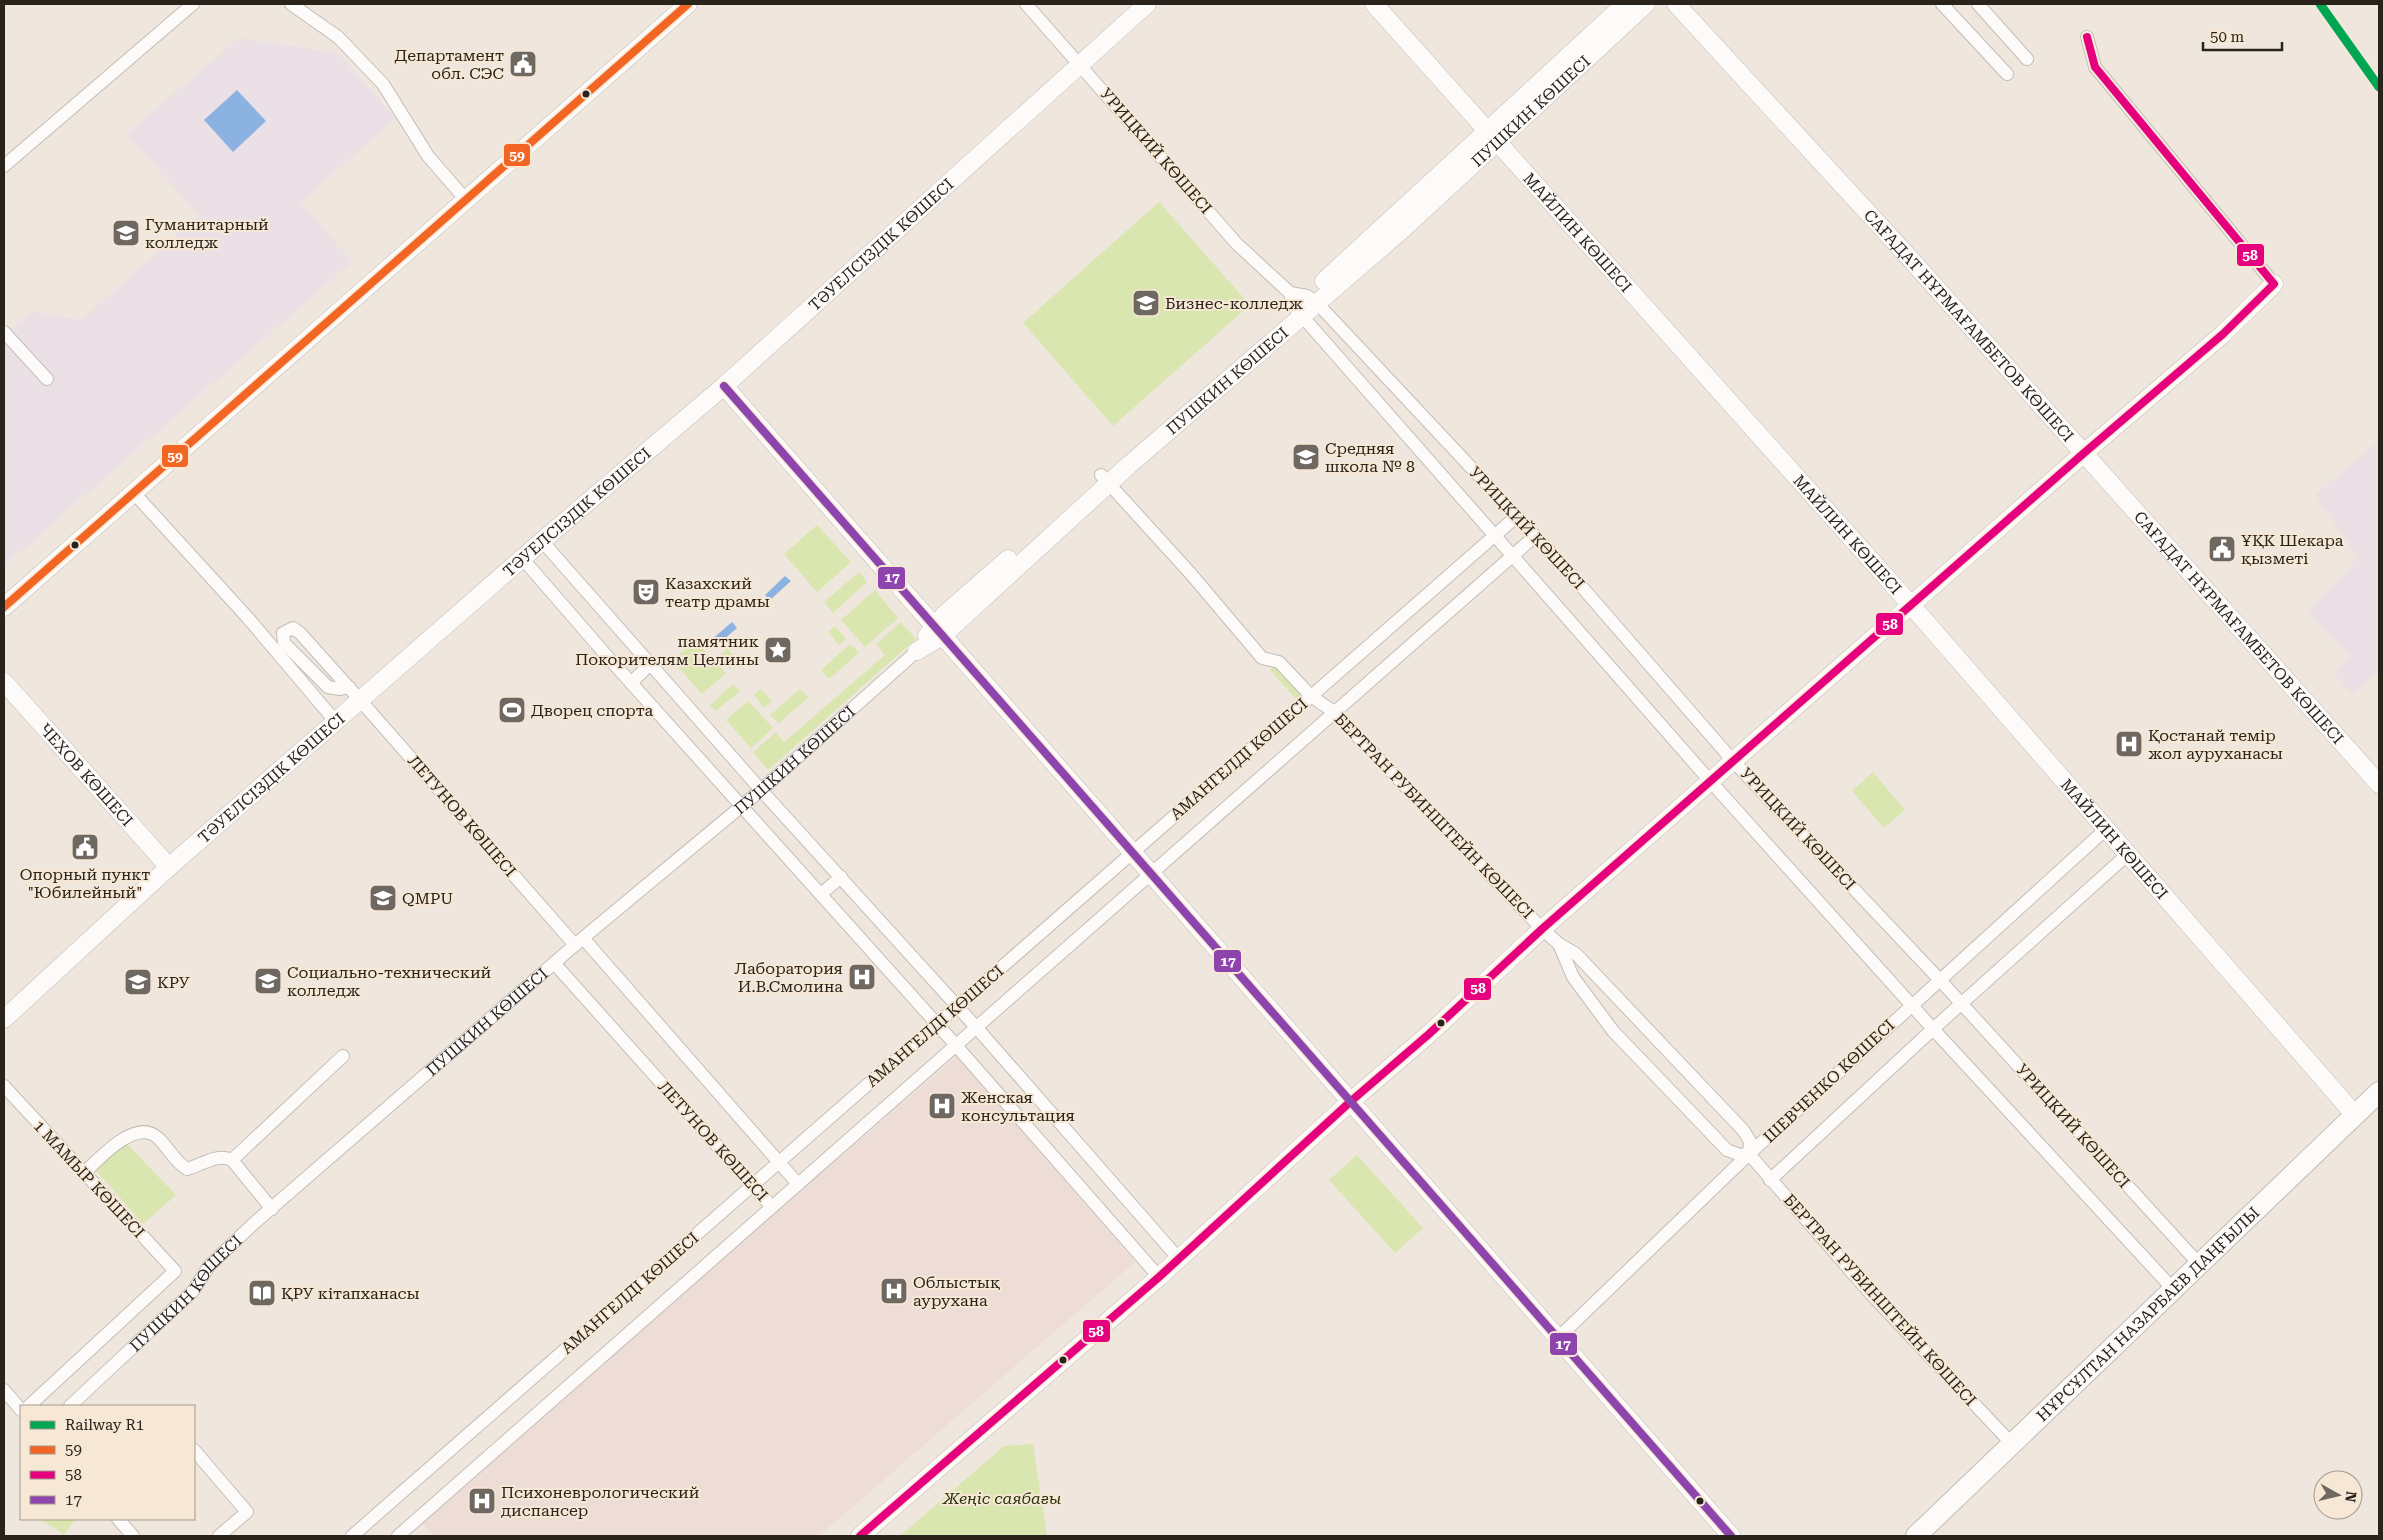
<svg xmlns="http://www.w3.org/2000/svg" width="2383" height="1540" viewBox="0 0 2383 1540" font-family="'Roboto Serif',serif">
<rect width="100%" height="100%" fill="#efe7de"/>
<path fill="#ece0e7" d="M239,38l99,15 58,65 -95,84 51,60 -348,304v-233l29,-22 48,9 118,-105 -73,-81z
M2379,437v234l-27,23 -19,-21 16,-17 -42,-44 51,-54 -43,-63 60,-51z"/>
<path fill="#eedcd7" d="M957,1056l178,206 -316,274h-386l-12,-14z"/>
<path fill="#dae6af" d="M1159,202l91,103 -137,121 -90,-103z
M817,525l34,37 -34,30 -33,-38z
M859,572l8,10 -34,31 -9,-11z
M875,590l23,28 -33,29 -24,-27z
M901,622l15,17 -148,131 -15,-18 23,-20 8,10 101,-87 -9,-11z
M835,626l11,13 -7,6 -11,-13z
M696,641l30,32 -24,21 -30,-34z
M850,644l9,9 -30,26 -8,-9z
M727,648l12,13 -9,8 -11,-13z
M1275,666l26,28 -5,5 -26,-29z
M733,684l7,7 -24,20 -6,-6z
M761,689l11,12 -8,7 -10,-13z
M800,689l9,8 -30,26 -9,-8z
M748,701l25,27 -22,20 -25,-28z
M1873,772l32,38 -21,18 -32,-37z
M126,1143l50,52 -33,29 -50,-57z
M1357,1155l66,73 -28,25 -66,-73z
M1033,1444l14,92h-147l104,-90z
M41,1519h34l-11,16z"/>
<path fill="#8cb2e2" d="M237,90l29,31 -33,31 -29,-32z
M785,576l6,5 -21,19 -5,-5z
M732,622l5,6 -21,18 -5,-6z"/>
<g fill="none" stroke-linecap="round" stroke-linejoin="round">
<defs>
<g id="street">
<path d="M291,4l47,33 45,47 45,72 38,44"/>
<path d="M1026,4l211,240 53,49 5,15 416,474 222,247 240,260"/>
<path d="M1942,4l65,70"/>
<path d="M1978,4l49,55"/>
<path d="M2087,37l8,30 179,217"/>
<path d="M4,166l189,-162"/>
<path d="M1290,293l17,3 10,7 251,268 166,191 205,217 260,285"/>
<path d="M4,332l43,47"/>
<path d="M1101,475l90,99 71,84 17,4 32,34 23,16 208,217 17,15 17,10 167,176 7,11 -1,13"/>
<path d="M133,492l115,126 88,104"/>
<path d="M542,541l219,249 215,237 203,232"/>
<path d="M522,558l84,97 339,378 214,244"/>
<path d="M631,683l20,-20"/>
<path d="M349,687l-9,2 -12,-2 -44,-44 -1,-10 10,-5 7,5 60,67 215,245"/>
<path d="M821,894l20,-17"/>
<path d="M583,938l215,246"/>
<path d="M1559,944l14,33 40,54 114,119 13,5 9,-1"/>
<path d="M554,963l218,244"/>
<path d="M4,1086l171,185 -146,135"/>
<path d="M1749,1154l121,139 142,151"/>
<path d="M84,1173c15,-14 52,-56 74,-35 10,9 17,24 29,31 14,-4 30,-16 45,-9"/>
<path d="M1770,1180l163,-151 195,-175"/>
<path d="M272,1209l-40,-49 111,-104"/>
<path d="M1558,1338l191,-184 357,-325"/>
<path d="M4,1390l17,20"/>
<path id="s1" d="M70,1406l123,-115 16,-25 43,-41 331,-287 178,-148 156,-139"/>
<path d="M194,1450l53,62 -28,24"/>
<path d="M118,1519l15,17"/>
<path d="M352,1536l1165,-1020"/>
<path d="M398,1536l1137,-1000"/>
</g>
<g id="secondary">
<path id="s2" d="M1374,4l537,601 444,510"/>
<path id="s3" d="M1676,4l229,249 474,531"/>
<path d="M1324,281l301,-277"/>
<path d="M724,386l1007,1150"/>
<path d="M4,607l684,-603"/>
<path d="M927,636l18,-22 63,-55"/>
<path id="s4" d="M917,651l25,-15 187,-171 274,-236 243,-225"/>
<path id="s5" d="M4,682l165,185"/>
<path id="s6" d="M4,1019l165,-152 373,-326 182,-155 423,-382"/>
<path d="M860,1536l299,-259 191,-175 79,-68 113,-105 542,-476 139,-119 51,-50"/>
</g>
<g id="primary">
<path id="s7" d="M1916,1536l463,-444"/>
</g>
</defs>
<use href="#street" stroke="#c3bdb5" stroke-width="14"/>
<use href="#secondary" stroke="#c3bdb5" stroke-width="19"/>
<use href="#primary" stroke="#c3bdb5" stroke-width="22"/>
<use href="#street" stroke="#fdfbfa" stroke-width="12"/>
<use href="#secondary" stroke="#fdfbfa" stroke-width="18"/>
<use href="#primary" stroke="#fdfbfa" stroke-width="20"/>
<defs>
<path id="bus-1" d="M4,607l684,-603"/>
<path id="bus-2" d="M860,1536l299,-259 191,-175 79,-68 113,-105 542,-476 139,-119 51,-50 -179,-217 -8,-30"/>
<path id="bus-3" d="M724,386l1007,1150"/>
</defs>
<use href="#bus-1" stroke="#f7e8d6" stroke-width="11"/>
<use href="#bus-2" stroke="#f7e8d6" stroke-width="11"/>
<use href="#bus-3" stroke="#f7e8d6" stroke-width="11"/>
<use href="#bus-1" stroke="#f26522" stroke-width="8"/>
<use href="#bus-2" stroke="#e5007d" stroke-width="8"/>
<use href="#bus-3" stroke="#8e44ad" stroke-width="8"/>
<defs>
<path id="rail-1" d="M2320,4l59,83"/>
</defs>
<use href="#rail-1" stroke="#f7e8d6" stroke-width="12"/>
<use href="#rail-1" stroke="#00a651" stroke-width="9"/>
</g>
<defs>
<symbol id="civic-square" viewBox="-11 -11 22 22"><rect x="-9" y="-9" width="18" height="18" rx="4" fill="#6e6860" stroke="#f7e8d6"/><path d="M-.6-6.5H3V-4.5H.6V-3L4-1V1h2V6H-6V1h2V-1L-.6-3ZM-1.2 2.5V6h2.4V2.5Z" fill="#fff"/></symbol>
<symbol id="university-square" viewBox="-11 -11 22 22"><rect x="-9" y="-9" width="18" height="18" rx="4" fill="#6e6860" stroke="#f7e8d6"/><path d="M0-5L7-2L0 1L-7-2ZM-4 1L0 2.5L4 1V4Q0 6-4 4Z" fill="#fff"/></symbol>
<symbol id="school-square" viewBox="-11 -11 22 22"><rect x="-9" y="-9" width="18" height="18" rx="4" fill="#6e6860" stroke="#f7e8d6"/><path d="M0-5L7-2L0 1L-7-2ZM-4 1L0 2.5L4 1V4Q0 6-4 4Z" fill="#fff"/></symbol>
<symbol id="theatre-square" viewBox="-11 -11 22 22"><rect x="-9" y="-9" width="18" height="18" rx="4" fill="#6e6860" stroke="#f7e8d6"/><path d="M-5-5.5Q0-4 5-5.5V0Q5 5 0 6Q-5 5-5 0ZM-3.3-2.5H-1v1.5H-3.3ZM1-2.5H3.3v1.5H1ZM-2.8 1Q0 5.5 2.8 1Z" fill="#fff"/></symbol>
<symbol id="sight-square" viewBox="-11 -11 22 22"><rect x="-9" y="-9" width="18" height="18" rx="4" fill="#6e6860" stroke="#f7e8d6"/><path d="M0-6L1.8-2.2L6-1.7L2.9 1.2L3.7 5.4L0 3.3L-3.7 5.4L-2.9 1.2L-6-1.7L-1.8-2.2Z" fill="#fff"/></symbol>
<symbol id="stadium-square" viewBox="-11 -11 22 22"><rect x="-9" y="-9" width="18" height="18" rx="4" fill="#6e6860" stroke="#f7e8d6"/><path d="M0-5a6.5 5 0 1 0 0 10a6.5 5 0 1 0 0-10ZM-3.5-1.8h7v3.6h-7Z" fill="#fff"/></symbol>
<symbol id="hospital-square" viewBox="-11 -11 22 22"><rect x="-9" y="-9" width="18" height="18" rx="4" fill="#6e6860" stroke="#f7e8d6"/><path d="M-5-5h3v3.5h4V-5h3V5h-3V1.5h-4V5h-3Z" fill="#fff"/></symbol>
<symbol id="library-square" viewBox="-11 -11 22 22"><rect x="-9" y="-9" width="18" height="18" rx="4" fill="#6e6860" stroke="#f7e8d6"/><path d="M-6-4Q-3-5.5-.7-3.5V5Q-3 3-6 4ZM6-4Q3-5.5 .7-3.5V5Q3 3 6 4Z" fill="#fff"/></symbol>
</defs>
<g fill-rule="evenodd">
<use href="#civic-square" x="507" y="48" width="32" height="32"/>
<use href="#university-square" x="110" y="217" width="32" height="32"/>
<use href="#university-square" x="1130" y="287" width="32" height="32"/>
<use href="#school-square" x="1290" y="441" width="32" height="32"/>
<use href="#civic-square" x="2206" y="533" width="32" height="32"/>
<use href="#theatre-square" x="630" y="576" width="32" height="32"/>
<use href="#sight-square" x="762" y="634" width="32" height="32"/>
<use href="#stadium-square" x="496" y="694" width="32" height="32"/>
<use href="#hospital-square" x="2113" y="728" width="32" height="32"/>
<use href="#civic-square" x="69" y="831" width="32" height="32"/>
<use href="#university-square" x="367" y="882" width="32" height="32"/>
<use href="#hospital-square" x="846" y="961" width="32" height="32"/>
<use href="#university-square" x="252" y="965" width="32" height="32"/>
<use href="#university-square" x="122" y="966" width="32" height="32"/>
<use href="#hospital-square" x="926" y="1090" width="32" height="32"/>
<use href="#hospital-square" x="878" y="1275" width="32" height="32"/>
<use href="#library-square" x="246" y="1277" width="32" height="32"/>
<use href="#hospital-square" x="466" y="1485" width="32" height="32"/>
</g>
<g fill="#29231c" stroke="#f7e8d6" stroke-width="2">
<circle cx="586" cy="94" r="4.5"/>
<circle cx="75" cy="545" r="4.5"/>
<circle cx="1441" cy="1023" r="4.5"/>
<circle cx="1063" cy="1360" r="4.5"/>
<circle cx="1700" cy="1501" r="4.5"/>
</g>
<g text-anchor="middle" dominant-baseline="central" stroke-width="4" stroke-linejoin="round" paint-order="stroke">
<g font-size="16" fill="#29231c" stroke="#f7e8d6" text-anchor="start">
<text x="504" y="55" text-anchor="end">Департамент<tspan x="504" dy="18">обл. СЭС</tspan></text>
<text x="145" y="224">Гуманитарный<tspan x="145" dy="18">колледж</tspan></text>
<text x="1165" y="303">Бизнес-колледж</text>
<text x="1325" y="448">Средняя<tspan x="1325" dy="18">школа № 8</tspan></text>
<text x="2241" y="540">ҰҚК Шекара<tspan x="2241" dy="18">қызметі</tspan></text>
<text x="665" y="583">Казахский<tspan x="665" dy="18">театр драмы</tspan></text>
<text x="759" y="641" text-anchor="end">памятник<tspan x="759" dy="18">Покорителям Целины</tspan></text>
<text x="531" y="710">Дворец спорта</text>
<text x="2148" y="735">Қостанай темір<tspan x="2148" dy="18">жол ауруханасы</tspan></text>
<text x="85" y="874" text-anchor="middle">Опорный пункт<tspan x="85" dy="18">"Юбилейный"</tspan></text>
<text x="402" y="898">QMPU</text>
<text x="843" y="968" text-anchor="end">Лаборатория<tspan x="843" dy="18">И.В.Смолина</tspan></text>
<text x="287" y="972">Социально-технический<tspan x="287" dy="18">колледж</tspan></text>
<text x="157" y="982">КРУ</text>
<text x="961" y="1097">Женская<tspan x="961" dy="18">консультация</tspan></text>
<text x="913" y="1282">Облыстық<tspan x="913" dy="18">аурухана</tspan></text>
<text x="281" y="1293">ҚРУ кітапханасы</text>
<text x="501" y="1492">Психоневрологический<tspan x="501" dy="18">диспансер</tspan></text>
</g>
<g font-size="16" fill="#29231c" stroke="#f7e8d6">
<text stroke="none"><textPath href="#s4" startOffset="818">ПУШКИН КӨШЕСІ</textPath></text>
<text transform="translate(1156 151) rotate(49)">УРИЦКИЙ КӨШЕСІ</text>
<text stroke="none"><textPath href="#s2" startOffset="306">МАЙЛИН КӨШЕСІ</textPath></text>
<text stroke="none"><textPath href="#s6" startOffset="1170">ТӘУЕЛСІЗДІК КӨШЕСІ</textPath></text>
<text stroke="none"><textPath href="#s3" startOffset="435">САҒАДАТ НҰРМАҒАМБЕТОВ КӨШЕСІ</textPath></text>
<text stroke="none"><textPath href="#s4" startOffset="412">ПУШКИН КӨШЕСІ</textPath></text>
<text stroke="none"><textPath href="#s6" startOffset="765">ТӘУЕЛСІЗДІК КӨШЕСІ</textPath></text>
<text transform="translate(1527 528) rotate(47)">УРИЦКИЙ КӨШЕСІ</text>
<text stroke="none"><textPath href="#s2" startOffset="711">МАЙЛИН КӨШЕСІ</textPath></text>
<text stroke="none"><textPath href="#s3" startOffset="840">САҒАДАТ НҰРМАҒАМБЕТОВ КӨШЕСІ</textPath></text>
<text stroke="none"><textPath href="#s1" startOffset="972">ПУШКИН КӨШЕСІ</textPath></text>
<text transform="translate(1239 759) rotate(-41)">АМАНГЕЛДІ КӨШЕСІ</text>
<text stroke="none"><textPath href="#s5" startOffset="124">ЧЕХОВ КӨШЕСІ</textPath></text>
<text stroke="none"><textPath href="#s6" startOffset="360">ТӘУЕЛСІЗДІК КӨШЕСІ</textPath></text>
<text transform="translate(462 816) rotate(49)">ЛЕТУНОВ КӨШЕСІ</text>
<text transform="translate(1434 816) rotate(46)">БЕРТРАН РУБИНШТЕЙН КӨШЕСІ</text>
<text transform="translate(1798 829) rotate(47)">УРИЦКИЙ КӨШЕСІ</text>
<text stroke="none"><textPath href="#s2" startOffset="1116">МАЙЛИН КӨШЕСІ</textPath></text>
<text stroke="none"><textPath href="#s1" startOffset="568">ПУШКИН КӨШЕСІ</textPath></text>
<text transform="translate(935 1026) rotate(-41)">АМАНГЕЛДІ КӨШЕСІ</text>
<text transform="translate(1829 1081) rotate(-43)">ШЕВЧЕНКО КӨШЕСІ</text>
<text transform="translate(2073 1126) rotate(48)">УРИЦКИЙ КӨШЕСІ</text>
<text transform="translate(713 1141) rotate(48)">ЛЕТУНОВ КӨШЕСІ</text>
<text transform="translate(89 1179) rotate(47)">1 МАМЫР КӨШЕСІ</text>
<text stroke="none"><textPath href="#s1" startOffset="162">ПУШКИН КӨШЕСІ</textPath></text>
<text transform="translate(630 1293) rotate(-41)">АМАНГЕЛДІ КӨШЕСІ</text>
<text transform="translate(1880 1300) rotate(48)">БЕРТРАН РУБИНШТЕЙН КӨШЕСІ</text>
<text stroke="none"><textPath href="#s7" startOffset="321">НҰРСҰЛТАН НАЗАРБАЕВ ДАҢҒЫЛЫ</textPath></text>
</g>
<g font-size="16" font-style="italic" fill="#2a350d" stroke="#f7e8d6">
<text x="1002" y="1498">Жеңіс саябағы</text>
</g>
</g>
<g stroke="#f7e8d6" stroke-width="2">
<rect x="503" y="143" width="28" height="24" rx="5" fill="#f26522"/>
<rect x="2236" y="243" width="29" height="24" rx="5" fill="#e5007d"/>
<rect x="161" y="444" width="28" height="24" rx="5" fill="#f26522"/>
<rect x="877" y="566" width="29" height="24" rx="5" fill="#8e44ad"/>
<rect x="1875" y="612" width="29" height="24" rx="5" fill="#e5007d"/>
<rect x="1213" y="949" width="29" height="24" rx="5" fill="#8e44ad"/>
<rect x="1463" y="977" width="29" height="24" rx="5" fill="#e5007d"/>
<rect x="1082" y="1319" width="29" height="24" rx="5" fill="#e5007d"/>
<rect x="1549" y="1332" width="29" height="24" rx="5" fill="#8e44ad"/>
</g>
<g font-size="14" text-anchor="middle" font-weight="bold" fill="#fff">
<text x="517" y="160">59</text>
<text x="2250" y="260">58</text>
<text x="175" y="461">59</text>
<text x="892" y="582">17</text>
<text x="1890" y="629">58</text>
<text x="1228" y="966">17</text>
<text x="1478" y="993">58</text>
<text x="1096" y="1336">58</text>
<text x="1563" y="1349">17</text>
</g>
<rect width="2383" height="1540" fill="none" stroke="#29231c" stroke-width="10"/>
<rect x="20" y="1405" width="175" height="115" fill="#f7e8d6" stroke="#a5998c"/>
<rect x="30" y="1421" width="25" height="8" fill="#00a651" stroke="#a5998c"/>
<text x="65" y="1430" font-size="15" fill="#29231c">Railway R1</text>
<rect x="30" y="1446" width="25" height="8" fill="#f26522" stroke="#a5998c"/>
<text x="65" y="1455" font-size="15" fill="#29231c">59</text>
<rect x="30" y="1471" width="25" height="8" fill="#e5007d" stroke="#a5998c"/>
<text x="65" y="1480" font-size="15" fill="#29231c">58</text>
<rect x="30" y="1496" width="25" height="8" fill="#8e44ad" stroke="#a5998c"/>
<text x="65" y="1505" font-size="15" fill="#29231c">17</text>
<g transform="translate(2338 1495) rotate(98)"><circle r="24" fill="#f7e8d6" stroke="#a5998c"/>
<path d="M0-4L9 19L0 12L-9 19Z" fill="#6e6860"/>
<text y="-8" font-size="14" font-weight="bold" text-anchor="middle" fill="#29231c">N</text>
</g>
<path d="M2203 42v8h79v-8" fill="none" stroke="#29231c" stroke-width="2.5"/>
<text x="2210" y="42" font-size="15" fill="#29231c" stroke="#f7e8d6" stroke-width="4" paint-order="stroke">50 m</text>
</svg>
